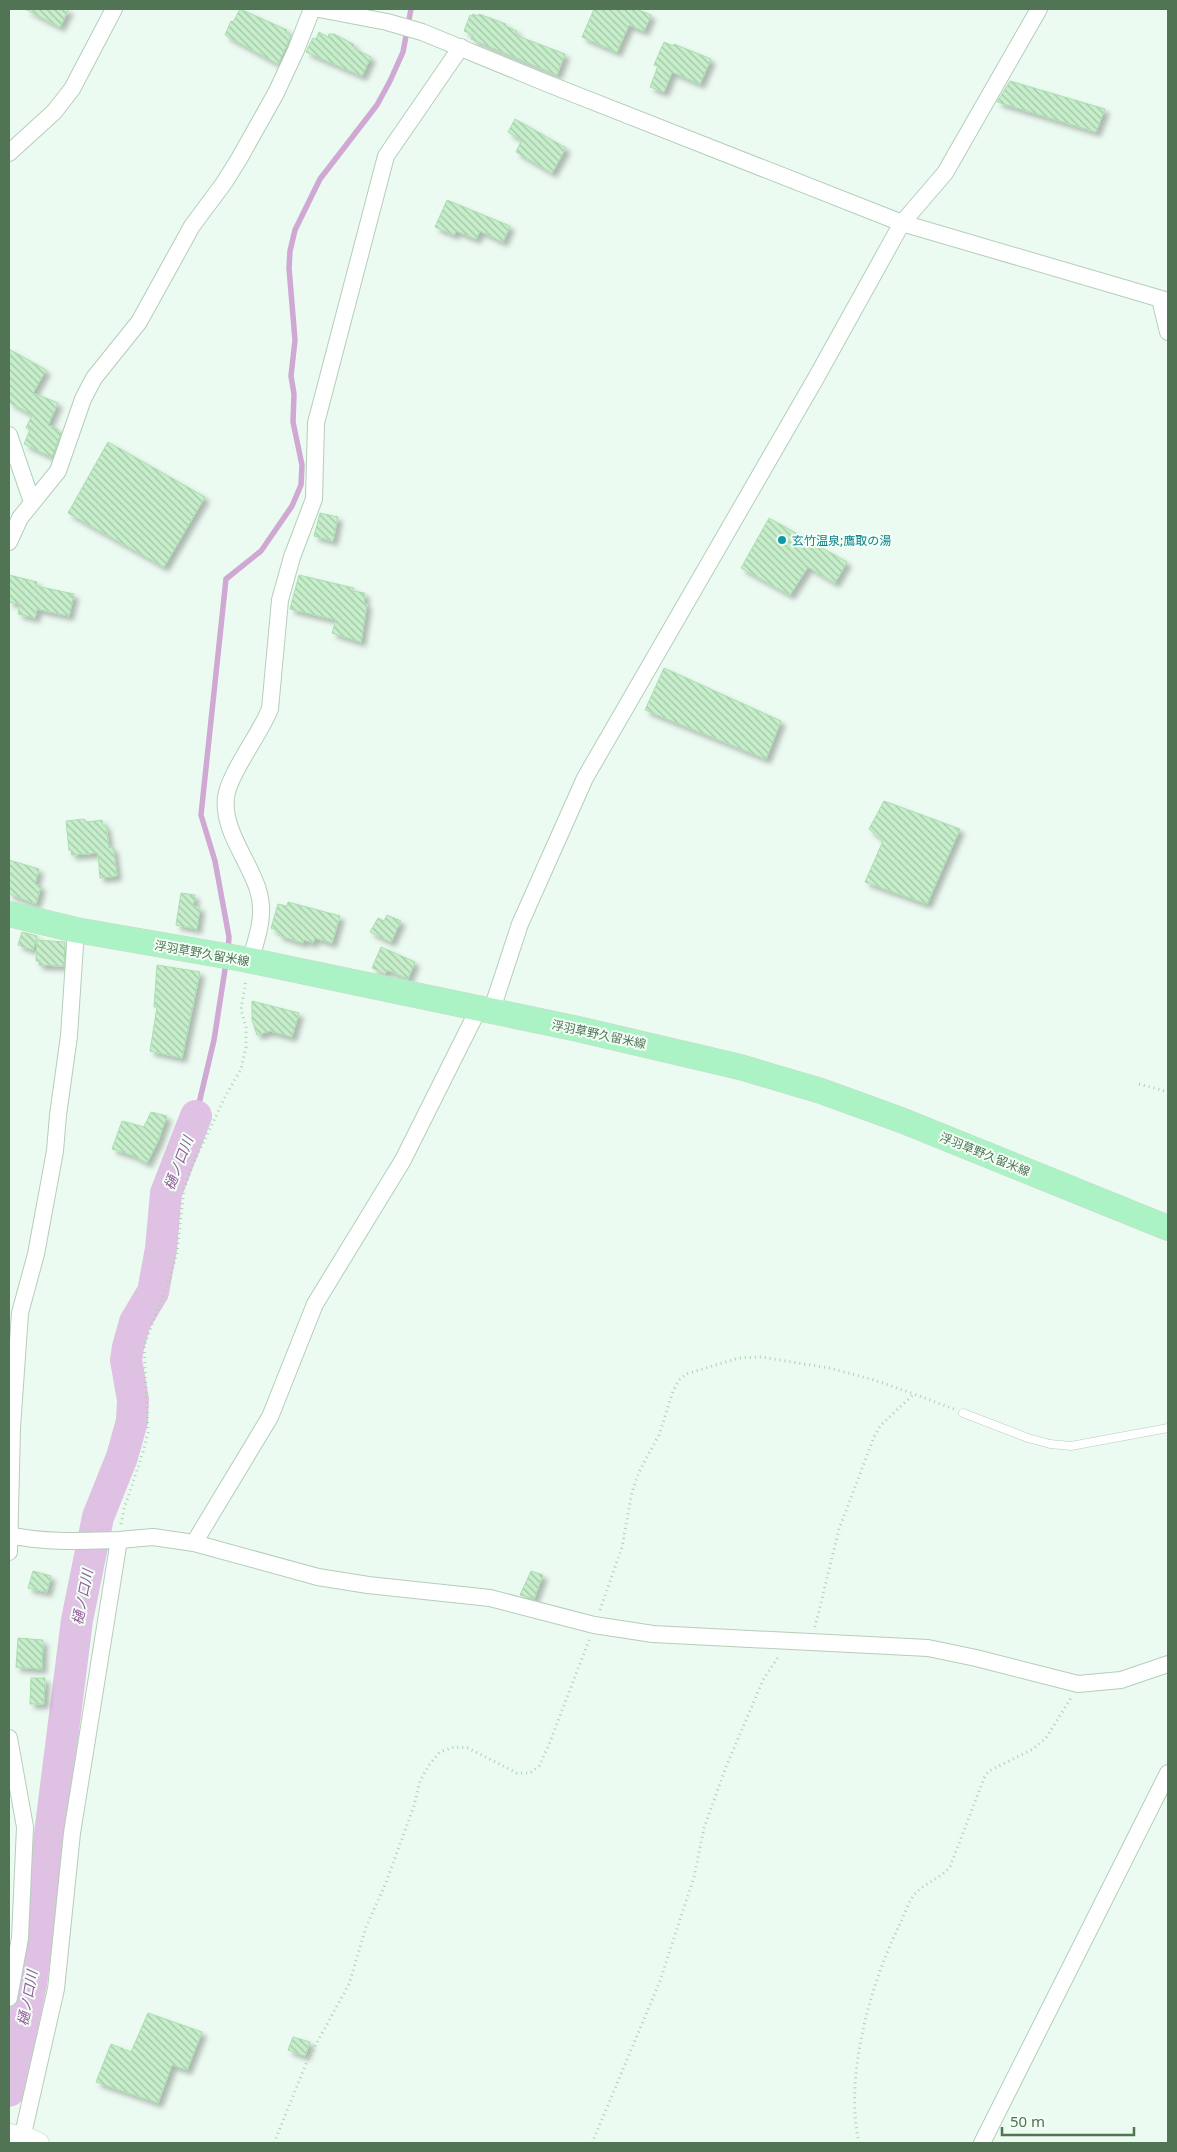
<svg xmlns="http://www.w3.org/2000/svg" width="1177" height="2152" viewBox="0 0 1177 2152" font-family="'Noto Sans','Noto Sans JP',sans-serif">
<defs>
<pattern id="building-back-hatch" width="6" height="6" patternUnits="userSpaceOnUse" patternTransform="scale(1.25)"><rect width="6" height="6" fill="#c6eecb"/><path d="M-1 5l2 2M0 0l6 6M5-1l2 2" fill="none" stroke="#a3c5a7"/></pattern>
<filter id="shadow"><feDropShadow dx="4.5" dy="4.5" stdDeviation="2.5" flood-color="#0004"/></filter>
</defs>
<rect width="100%" height="100%" fill="#ecfbf1"/>
<g fill="none" stroke-linecap="round" stroke-linejoin="round">
<path stroke="#cfa9d4" stroke-width="5.5" d="M228,951l1,-14 -14,-76 -14,-46 25,-236 35,-28 31,-45 9,-21 1,-20 -9,-43 1,-28 -3,-18 4,-36 -6,-72 1,-17 5,-21 25,-51 57,-74 13,-24 13,-29 8,-43
M196,1116l18,-76 12,-77"/>
<path stroke="#dfc1e3" stroke-width="32" d="M9,2091l22,-107 46,-364 21,-103 24,-60 10,-36 1,-21 -7,-40 2,-13 7,-25 18,-30 8,-43 5,-56 30,-77"/>
</g>
<path fill="url(#building-back-hatch)" stroke="#a8dfae" filter="url(#shadow)" d="M25,9h44l-9,18z
M240,9l47,21 -1,3 5,3 -13,28 -53,-29 6,-14 2,1z
M594,9h42l15,6 -7,16 -15,-6 -12,27 -35,-15z
M473,14l5,2 1,-2 27,10 -1,2 12,5 -2,4 50,19 -8,21 -86,-36 2,-4 -9,-4 6,-16 2,1z
M319,32l9,5 1,-3h5l19,10 2,5 16,8 -9,19 -56,-24 7,-14 3,1z
M664,42l9,4 1,-2 37,15 -11,25 -28,-12 -8,20 -14,-5 8,-21 -4,-1z
M1010,81l95,28 -9,23 -99,-30z
M515,119l51,29 -14,25 -36,-21 6,-12 -14,-8z
M447,200l63,26 -7,16 -23,-11 -4,8 -20,-8 -2,4 -19,-8z
M9,349l37,21 -13,23 25,10 -10,22 10,4 -1,3 4,1 -9,24 -28,-13 6,-14 -4,-2 6,-13 -23,-13z
M108,442l97,55 -41,70 -96,-54z
M320,513l18,4 -5,24 -19,-5z
M769,518l78,44 -12,21 -27,-16 -18,28 -49,-27z
M9,575l28,7 -1,4 38,8 -5,22 -32,-7 -2,9 -17,-4 2,-10 -11,-2z
M299,575l55,13 -1,3 12,2 -1,10 3,1 -6,38 -29,-9 4,-13 -46,-11z
M664,668l117,53 -15,38 -121,-49z
M884,801l76,28 -33,75 -62,-22 18,-41 -14,-12z
M84,819l3,3 15,-2 1,6h3l3,22 4,-1 4,29 -17,2 -2,-25 -26,2 -1,-5h-2l-3,-29z
M9,860l30,9 -4,15 6,2 -5,18 -27,-10z
M181,893l14,2 -2,11 7,1 -3,22 -21,-4z
M288,902l52,14 -8,27 -17,-5 -2,5 -9,-3 -1,3 -25,-8 1,-4 -8,-3 7,-24 9,2z
M387,915l14,6 -10,21 -21,-10 8,-14 6,3z
M22,932l15,4 -4,14 -15,-5z
M37,940l28,2 -1,24 -25,-1v-4h-3z
M381,947l34,15 -7,17 -21,-9 -2,4 -13,-6z
M157,965l43,7 -18,86 -32,-7 7,-44h-3z
M252,1001l47,12 -7,24 -22,-6 -13,4 -5,-15z
M151,1112l16,4 -9,25 -11,22 -15,-8 -20,-6 10,-28 22,6z
M33,1571l18,5 -4,16 -19,-4z
M531,1571l12,4 -9,24 -14,-4z
M18,1638l25,2 -1,29 -26,-2z
M31,1678h14l-1,26h-14z
M148,2013l54,19 -15,38 -15,-5 -14,38 -62,-21 15,-38 20,8z
M293,2037l17,5 -5,14 -17,-6z"/>
<g fill="none" stroke-linecap="round" stroke-linejoin="round">
<defs>
<path id="service" d="M963,1413l65,25 22,6 21,2 97,-18"/>
<path id="minor" d="M319,9l68,13 35,10 124,51 356,140 266,78
M9,153l45,-41 18,-23 42,-80
M1160,299l8,33
M9,435l23,67
M9,542l11,-24 38,-47 25,-72 11,-21 45,-56 53,-96 32,-43 15,-24 37,-66 20,-43 16,-41
M250,961c7,-23 16,-47 8,-71 -9,-30 -36,-60 -32,-93 3,-23 34,-63 44,-88l10,-109 12,-43 22,-58 2,-76 70,-267 75,-109
M491,1012l29,-88 65,-146 231,-400 86,-155 43,-50 94,-164
M9,1535c36,8 73,6 110,5
M194,1543l76,-126 45,-113 88,-144 75,-150
M9,1552l3,-124 8,-115 16,-59 19,-103 3,-36 11,-79 7,-106
M9,1738l16,89 -5,111 -11,60
M21,2143l35,-154 16,-156 47,-293 34,-3 41,6 124,34 50,8 122,13 104,27 59,9 275,14 48,10 102,26 43,-4 47,-16
M982,2143l186,-370"/>
<path id="tertiary" d="M9,2134l14,2 16,7"/>
<path id="primary" d="M9,914l67,16 167,29 335,70 162,38 81,24 80,29 267,108"/>
</defs>
<use href="#service" stroke="#b4ceb9" stroke-width="9"/>
<use href="#minor" stroke="#b4ceb9" stroke-width="18"/>
<use href="#tertiary" stroke="#b4ceb9" stroke-width="21"/>
<use href="#primary" stroke="#ced8cf" stroke-width="26"/>
<path stroke="#a9d3ae" stroke-width="3" stroke-dasharray="1 4" stroke-linecap="butt" d="M1139,1084l29,8
M121,1524l3,-15 19,-57 5,-20 -4,-86 26,-69 7,-24 7,-64 8,-23 33,-69 16,-28 5,-22v-20l-5,-17 5,-30
M600,1610l22,-63 10,-55 7,-20 20,-37 14,-44 6,-11 7,-6 53,-16 22,-1 68,11 42,11 43,15
M815,1627l24,-98 35,-92 6,-11 34,-32 40,15
M274,2143l34,-84 41,-75 17,-57 19,-42 29,-79 6,-25 9,-16 11,-13 14,-5 14,1 49,25h13l9,-7 9,-19 41,-107
M592,2143l68,-162 34,-104 10,-49 22,-61 37,-87 15,-23
M859,2143c-15,-65 11,-158 40,-217 5,-10 9,-23 15,-31 10,-12 26,-16 36,-28l34,-89 5,-7 44,-22 13,-11 25,-40"/>
<use href="#service" stroke="#fff" stroke-width="8"/>
<use href="#minor" stroke="#fff" stroke-width="16"/>
<use href="#tertiary" stroke="#fff" stroke-width="20"/>
<use href="#primary" stroke="#abf2c5" stroke-width="25"/>
</g>
<circle fill="#0f9aa8" stroke="#f2fef6" stroke-width="2" cx="782" cy="540" r="5"/>
<g text-anchor="middle" dominant-baseline="central" stroke-width="4" stroke-linejoin="round" paint-order="stroke">
<g font-size="12" fill="#0d838f" stroke="#f2fef6" text-anchor="start">
<text x="792" y="540">玄竹温泉;鷹取の湯</text>
</g>
<g font-size="12" fill="#507454" stroke="#f2fef6">
<text transform="translate(202 953) rotate(10)">浮羽草野久留米線</text>
<text transform="translate(599 1034) rotate(12)">浮羽草野久留米線</text>
<text transform="translate(985 1154) rotate(22)">浮羽草野久留米線</text>
</g>
<g font-size="14" font-style="italic" fill="#925799" stroke="#f2fef6">
<text transform="translate(178 1163) rotate(-69)">樋ノ口川</text>
<text transform="translate(82 1597) rotate(-79)">樋ノ口川</text>
<text transform="translate(27 1998) rotate(-80)">樋ノ口川</text>
</g>
</g>
<rect width="1177" height="2152" fill="none" stroke="#507454" stroke-width="20"/>
<path d="M1002 2127v8h132v-8" fill="none" stroke="#507454" stroke-width="2.5"/>
<text x="1010" y="2127" font-size="15" fill="#507454" stroke="#f2fef6" stroke-width="4" paint-order="stroke">50 m</text>
</svg>
